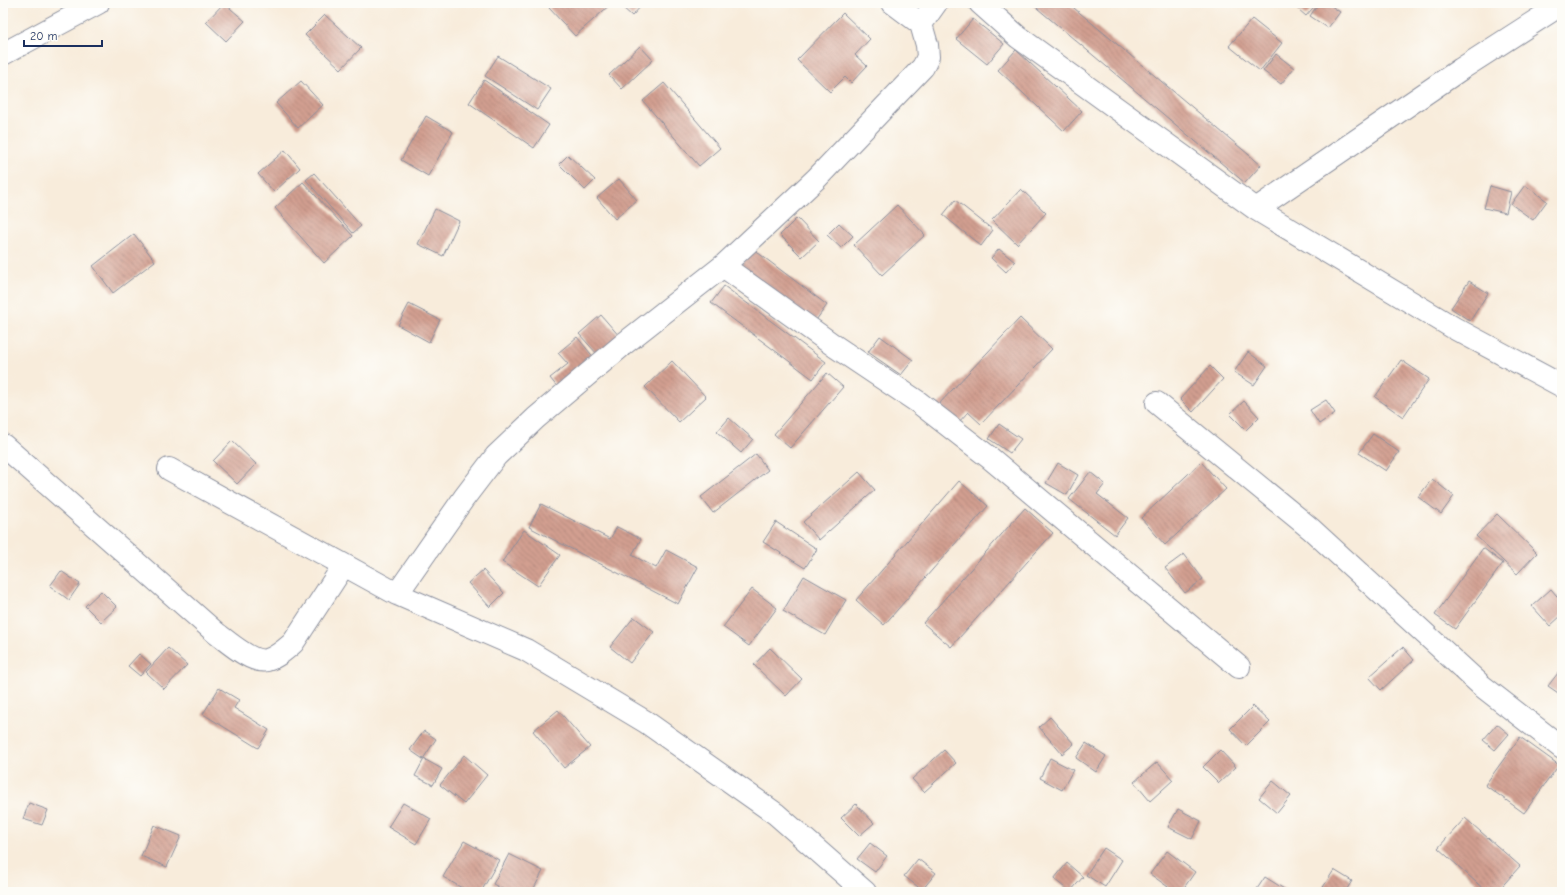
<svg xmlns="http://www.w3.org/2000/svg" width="1565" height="895" font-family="'Comic Neue',sans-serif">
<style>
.building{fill:url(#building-back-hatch)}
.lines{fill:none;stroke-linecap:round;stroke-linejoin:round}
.minor-casing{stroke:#8a8e9c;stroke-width:24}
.minor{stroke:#fff;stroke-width:22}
</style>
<defs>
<pattern id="building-back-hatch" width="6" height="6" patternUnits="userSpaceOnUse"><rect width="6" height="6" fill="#d29f90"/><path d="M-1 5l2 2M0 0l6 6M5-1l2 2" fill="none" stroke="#aa8279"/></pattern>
</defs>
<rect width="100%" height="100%" fill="#fdfcf7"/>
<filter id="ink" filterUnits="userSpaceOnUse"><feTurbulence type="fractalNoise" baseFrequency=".025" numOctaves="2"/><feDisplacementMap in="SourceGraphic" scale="8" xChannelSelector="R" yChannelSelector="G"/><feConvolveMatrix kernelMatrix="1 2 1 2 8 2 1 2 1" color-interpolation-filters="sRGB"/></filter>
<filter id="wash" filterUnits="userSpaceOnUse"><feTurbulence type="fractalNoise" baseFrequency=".012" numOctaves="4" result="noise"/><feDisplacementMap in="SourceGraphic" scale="16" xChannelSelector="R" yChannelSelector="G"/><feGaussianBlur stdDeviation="0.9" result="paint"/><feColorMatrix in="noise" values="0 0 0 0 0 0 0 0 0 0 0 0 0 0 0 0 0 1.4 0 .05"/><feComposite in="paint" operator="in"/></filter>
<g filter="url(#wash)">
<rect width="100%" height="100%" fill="#f8ecdb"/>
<g id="blocks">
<path class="building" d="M224 3 245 21 226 41 206 22Z
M554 3H612L575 36 549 8Z
M626 3H644L632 16 622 7Z
M1031 3H1068L1261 165 1245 183Z
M1291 3H1317L1306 16Z
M1319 3H1327L1340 12 1328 28 1310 16Z
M843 13 870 39 855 55 867 66 851 83 845 77 830 92 797 60Z
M325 15 361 48 341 69 305 35Z
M973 19 1004 44 987 64 956 39Z
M1252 19 1282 43 1260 71 1229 46Z
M640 46 653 60 622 89 609 75Z
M1016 50 1082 111 1064 131 998 70Z
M1276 54 1294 68 1281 84 1263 71Z
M498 56 551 89 537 110 485 76Z
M484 80 549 125 534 148 469 103Z
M301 81 323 105 298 128 276 103Z
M664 83 720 148 699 166 643 101Z
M426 116 453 132 428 176 401 160Z
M285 150 300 168 274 192 258 174Z
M568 155 595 180 585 190 559 164Z
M314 173 361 226 353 233 306 180Z
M619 179 637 200 615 219 597 198Z
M303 182 353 236 324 263 275 208Z
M1525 185 1547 201 1533 220 1511 204Z
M1490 186 1511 192 1506 213 1484 208Z
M1021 189 1046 213 1017 244 992 220Z
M955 200 993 230 981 246 943 215Z
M897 205 925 235 882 275 854 245Z
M435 209 459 221 443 256 418 244Z
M797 218 819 241 802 257 780 235Z
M839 223 853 236 841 248 827 235Z
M134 234 155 261 113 293 93 266Z
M753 249 827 305 814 323 740 267Z
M999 249 1015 262 1006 272 991 258Z
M1469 281 1488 293 1470 321 1451 308Z
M724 286 826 362 813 379 711 303Z
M409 304 440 320 429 342 398 325Z
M601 315 620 337 599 356 579 334Z
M1020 318 1052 349 981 424 968 412 957 424 937 406Z
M880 336 913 360 901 375 868 352Z
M577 337 595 359 558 388 550 378 568 364 558 353Z
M1248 352 1267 366 1254 385 1234 372Z
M1401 360 1429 379 1403 417 1375 397Z
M672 361 706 397 679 422 645 387Z
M1210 366 1223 379 1193 412 1180 399Z
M827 373 843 387 790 448 774 434Z
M1326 400 1335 413 1319 424 1310 410Z
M1244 401 1259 417 1246 430 1230 414Z
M729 418 753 439 741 453 717 432Z
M999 424 1021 439 1010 453 989 439Z
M1373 434 1399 452 1386 471 1359 453Z
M232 441 256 464 237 484 213 461Z
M756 454 768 470 713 513 701 497Z
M1201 462 1226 489 1165 545 1141 518Z
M1058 463 1078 475 1067 495 1046 483Z
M859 472 875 490 819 540 803 522Z
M1090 472 1105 484 1097 494 1128 518 1115 535 1069 499Z
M1432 479 1454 496 1441 514 1418 497Z
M959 481 988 506 884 625 856 600Z
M541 504 610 539 617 527 641 539 632 555 656 568 666 550 698 567 678 604 529 527Z
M1025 508 1053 533 951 647 923 623Z
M1497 514 1537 553 1517 574 1476 536Z
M776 522 817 549 805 568 763 542Z
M524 530 560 555 538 586 502 562Z
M1483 548 1503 563 1455 629 1435 615Z
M1184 554 1203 579 1185 593 1165 568Z
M483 570 504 593 490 607 468 583Z
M61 571 80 584 69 600 50 586Z
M804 576 846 600 825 635 783 611Z
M752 589 777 608 749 646 723 627Z
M1551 589 1562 602V615L1550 626 1532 606Z
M101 591 117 607 101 622 85 606Z
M634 617 654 632 630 663 610 647Z
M1403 647 1414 660 1381 690 1369 677Z
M168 648 187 665 164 689 146 672Z
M770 648 802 679 786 696 754 665Z
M139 654 151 664 140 676 128 666Z
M1558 673 1562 676V693L1561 695 1548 686Z
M219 688 239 700 234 708 269 730 258 748 203 714Z
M1253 706 1270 722 1246 746 1230 729Z
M558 710 590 747 564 768 533 731Z
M1050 717 1074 744 1062 754 1039 727Z
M1497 724 1509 734 1495 750 1483 740Z
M424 731 436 739 423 759 410 750Z
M1520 737 1559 765 1524 813 1485 785Z
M1086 743 1106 756 1096 772 1076 758Z
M944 750 956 763 924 792 912 779Z
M1220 750 1236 767 1219 783 1203 767Z
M464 755 487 775 464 804 440 785Z
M1050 758 1073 770 1062 790 1040 778Z
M424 759 442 769 433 785 415 776Z
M1157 762 1173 780 1150 801 1134 782Z
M1273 781 1291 796 1277 813 1259 798Z
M29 803 48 810 42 825 23 819Z
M403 803 431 819 416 844 388 827Z
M856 804 874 823 859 836 841 818Z
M1178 809 1201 821 1192 839 1168 827Z
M1465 818 1520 866 1497 892H1487L1438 848Z
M154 825 181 836 167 867 141 856Z
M464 841 499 860 481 892H469L443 877Z
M870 843 887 856 875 872 857 859Z
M1104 848 1122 860 1105 887 1086 875Z
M1167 851 1195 872 1181 892H1175L1150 874Z
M509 854 543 871 532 892H508L493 884Z
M918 859 936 873 922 890 904 876Z
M1067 863 1083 877 1070 892 1054 879Z
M1334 870 1352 881 1345 892H1320Z
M1265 877 1289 892H1255Z"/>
</g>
</g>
<g filter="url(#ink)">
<use href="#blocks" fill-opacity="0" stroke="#8a8e9c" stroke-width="1"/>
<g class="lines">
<g class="minor-casing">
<path id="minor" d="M980 3 1018 37 1256 209 1461 69 1562 4
M921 24 936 3
M3 54 98 3
M1256 209 1454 328 1562 386
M723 266 836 347 918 402 990 458 1239 667
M1157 403 1311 529 1482 686 1562 748
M3 445 216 633C227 641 252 664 267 660 276 658 286 649 293 643L344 565
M169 469 397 594 464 498 496 456 536 418 625 343 723 266 816 179 923 67 928 57 927 45 921 24 893 3
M397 594 526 650 646 722 776 814 865 892"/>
</g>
<use href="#minor" class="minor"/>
</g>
</g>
<rect width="1565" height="895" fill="none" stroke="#fdfcf7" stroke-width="16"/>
<path d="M24 40v6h78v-6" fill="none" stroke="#1b2f5e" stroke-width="2"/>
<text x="30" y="40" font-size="12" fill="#1b2f5e" stroke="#fdfcf7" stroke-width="3" paint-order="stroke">20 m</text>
</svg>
